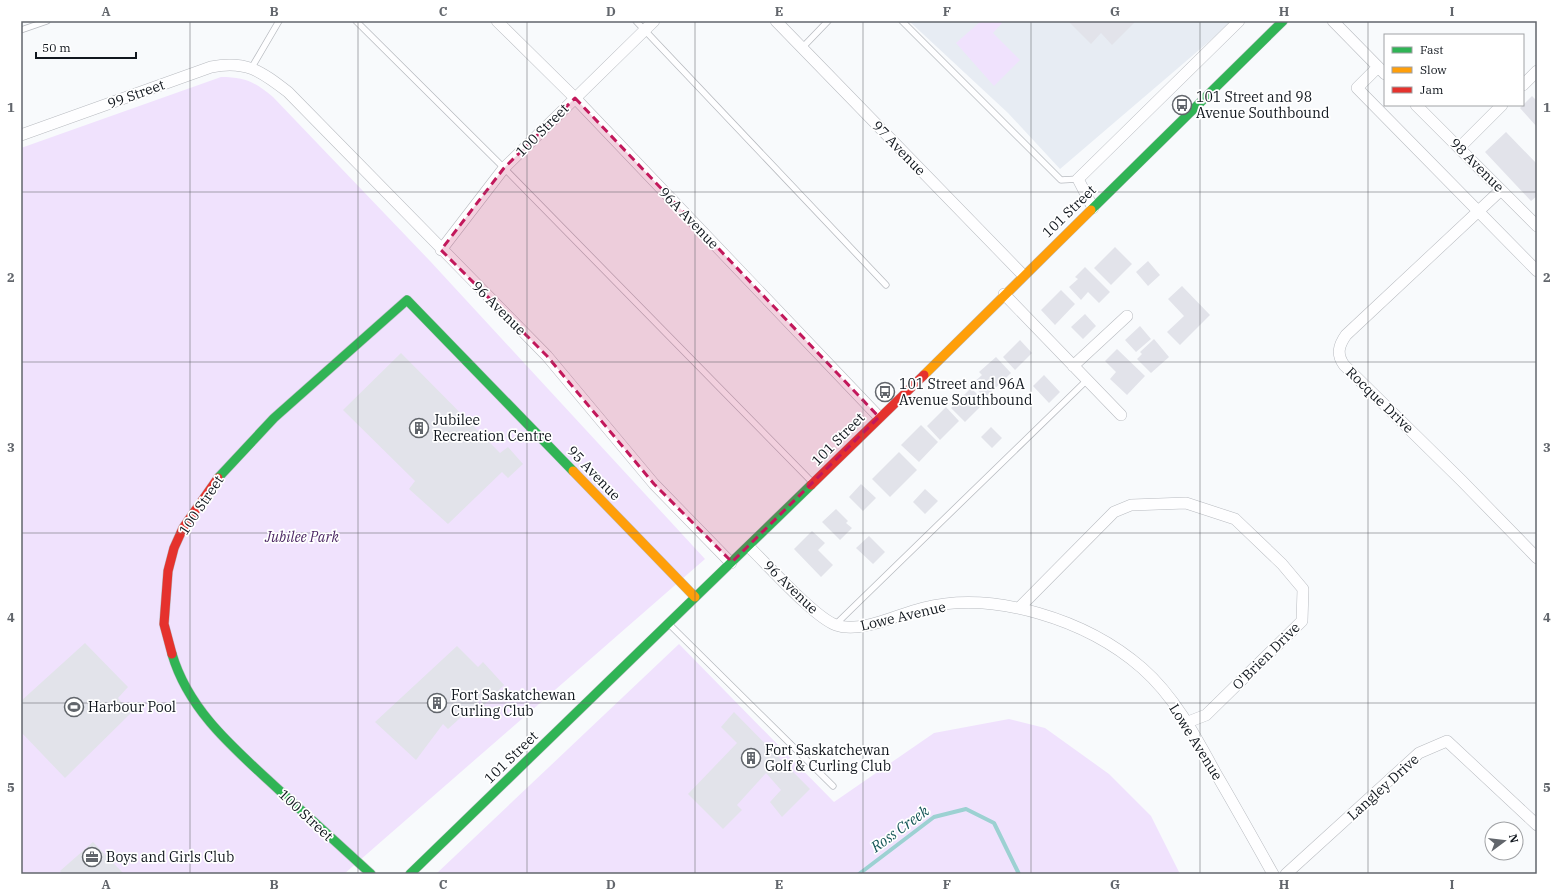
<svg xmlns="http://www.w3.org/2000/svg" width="1558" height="895" font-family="'IBM Plex Serif',serif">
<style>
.built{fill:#e7ecf3}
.green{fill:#f0e2fd}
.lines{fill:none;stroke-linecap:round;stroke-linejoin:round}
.stream{stroke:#9cd1d2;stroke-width:4}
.building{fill:#e2e3ea}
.lane-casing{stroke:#b8bbc0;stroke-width:7}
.street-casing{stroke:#b8bbc0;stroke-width:12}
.fast-casing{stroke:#b8bbc0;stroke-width:10}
.slow-casing{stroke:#b8bbc0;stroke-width:10}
.jam-casing{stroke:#b8bbc0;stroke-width:10}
.lane{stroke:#fefeff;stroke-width:5.5}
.street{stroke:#fefeff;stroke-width:11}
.fast{stroke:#30b455;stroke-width:9}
.slow{stroke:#ff9f0a;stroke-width:9}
.jam{stroke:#e5322d;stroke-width:9}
.marked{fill:#c2185b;fill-opacity:0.2;stroke:#c2185b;stroke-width:3;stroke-dasharray:8 5;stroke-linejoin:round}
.grid{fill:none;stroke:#62666c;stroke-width:1;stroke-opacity:0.55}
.labels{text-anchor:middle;stroke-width:3.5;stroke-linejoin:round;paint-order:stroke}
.street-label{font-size:14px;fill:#11171e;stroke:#fff}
.poi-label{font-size:14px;fill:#11171e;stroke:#fff;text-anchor:start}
.park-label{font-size:14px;font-style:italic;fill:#4e2a65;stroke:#fff}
.water-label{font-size:15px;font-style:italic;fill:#145556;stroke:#fff}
.neatline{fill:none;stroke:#62666c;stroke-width:1.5}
.grid-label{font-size:13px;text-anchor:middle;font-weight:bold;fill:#62666c}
</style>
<rect width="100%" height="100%" fill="#f8fafc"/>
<path class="built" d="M909 21H1233L1060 169 1008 113Z"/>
<path class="green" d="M981 21H1001L1002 23 993 33 1020 60 994 86 956 43Z
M221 77C245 77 255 82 273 97L430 261 705 559 344 874H21V148Z
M679 644 834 802 934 733 1009 719 1045 728 1109 774 1151 816 1180 874H436Z"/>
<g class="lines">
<path class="stream" d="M859 874 934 817 966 809 994 823 1019 874"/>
</g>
<path class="building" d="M1068 21H1136L1112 45 1101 33 1091 44Z
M1532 96 1537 101V127L1520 108Z
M1506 132 1537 164V196L1531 201 1485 152Z
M1115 247 1132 264 1111 285 1094 268Z
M1148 261 1160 275 1148 286 1136 272Z
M1085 267 1110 292 1099 303 1088 292 1081 300 1069 287 1078 279 1075 277Z
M1182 286 1210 315 1180 345 1167 332 1184 316 1168 299Z
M1061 290 1075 304 1055 325 1041 310Z
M1085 314 1096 326 1083 339 1071 327Z
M1140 326 1151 339 1136 352 1125 340Z
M1154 339 1169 357 1151 373 1137 359 1142 354 1140 352Z
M1020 340 1032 353 1015 370 1003 357Z
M1117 349 1145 376 1127 395 1110 379 1116 372 1105 361Z
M401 353 500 453 508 447 523 464 508 478 502 472 448 524 409 489 415 481 343 410Z
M996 357 1011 373 985 398 972 384 982 375 979 372Z
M1044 375 1060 392 1049 403 1033 386Z
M971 388 985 402 965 422 951 408Z
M946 407 959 421 940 440 927 426Z
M921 425 938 442 919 462 901 445Z
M991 427 1002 438 992 448 981 437Z
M899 452 917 470 890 497 872 479Z
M861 484 876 498 863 511 849 497Z
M925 489 938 501 925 514 913 502Z
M836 509 848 521 846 523 852 528 840 540 822 522Z
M812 531 825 543 818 550 833 565 821 577 794 549Z
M869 536 885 552 873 564 856 548Z
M85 643 128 687 118 698 131 713 65 778 21 732V701Z
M457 646 478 667 483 662 504 685 484 705 480 700 448 729 443 724 416 760 375 722Z
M734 712 810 789 782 817 770 802 781 790 766 773 737 805 742 810 723 829 688 794 737 743 721 727Z
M93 842 124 874H63L60 871Z"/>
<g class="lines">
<g class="lane-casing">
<path id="lane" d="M356 21 504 168 813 483
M636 21 886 285
M902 21 1061 180 1078 179
M21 30 47 21
M802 48 828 21
M252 67 279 21
M670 625 833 786
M835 625 1087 380"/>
</g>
<g class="street-casing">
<path id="street" d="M497 21 575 98 879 417
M776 21 1023 275
M1333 21 1385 74
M1378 67 1357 88 1537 271
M1523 85 1537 71
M1416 105 1537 226
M21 135 211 67C246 60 261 71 288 92L547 356 654 484 731 563
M1459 148 1502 105
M1501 190 1346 335C1339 345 1336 354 1344 365L1462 481 1537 558
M1093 208 1078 179 1239 21
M441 250 504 168 654 21
M1004 294 1121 415
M1073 366 1127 316
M749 547C767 564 815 618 836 625 861 634 898 614 923 608 994 590 1087 620 1142 668 1174 696 1195 735 1215 772 1235 806 1254 840 1273 874
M1019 608 1114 512 1131 505 1186 503 1235 519 1282 564 1303 589 1302 621 1206 715 1188 722
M1286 874 1419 753 1447 741 1537 825"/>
</g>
<g class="fast-casing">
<path id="fast" d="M1091 210 1283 21
M218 478 274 418 407 300 573 471
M172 654C189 712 236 750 279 790 310 818 340 846 371 874
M410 874 811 485"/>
</g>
<g class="slow-casing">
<path id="slow" d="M924 375 1091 210
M573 471 695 597"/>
</g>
<g class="jam-casing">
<path id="jam" d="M811 485 924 375
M172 654 164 624 168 571 174 548 183 528 218 478"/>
</g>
<use href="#lane" class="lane"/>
<use href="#street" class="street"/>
<use href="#fast" class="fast"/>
<use href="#slow" class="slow"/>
<use href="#jam" class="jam"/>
</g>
<path class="marked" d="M575 98 879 417 732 562 654 484 547 356 441 250 504 168Z"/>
<path class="grid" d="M190 21V874M358 21V874M527 21V874M695 21V874M863 21V874M1031 21V874M1200 21V874M1368 21V874M21 192H1537M21 362H1537M21 533H1537M21 703H1537"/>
<defs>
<g id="bus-ring" transform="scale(1)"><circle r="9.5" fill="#fff" stroke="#62666c" stroke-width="1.5"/><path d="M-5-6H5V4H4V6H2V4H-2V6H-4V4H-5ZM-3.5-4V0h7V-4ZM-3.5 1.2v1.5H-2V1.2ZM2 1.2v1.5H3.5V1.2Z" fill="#62666c"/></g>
<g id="building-ring" transform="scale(1)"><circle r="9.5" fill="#fff" stroke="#62666c" stroke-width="1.5"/><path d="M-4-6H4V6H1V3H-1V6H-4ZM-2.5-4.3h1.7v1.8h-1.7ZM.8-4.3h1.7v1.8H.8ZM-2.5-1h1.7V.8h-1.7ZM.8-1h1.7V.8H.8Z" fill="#62666c"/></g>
<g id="stadium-ring" transform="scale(1)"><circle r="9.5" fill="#fff" stroke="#62666c" stroke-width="1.5"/><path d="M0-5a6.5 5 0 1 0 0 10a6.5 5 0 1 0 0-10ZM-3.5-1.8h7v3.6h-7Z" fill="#62666c"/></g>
<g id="office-ring" transform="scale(1)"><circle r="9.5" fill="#fff" stroke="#62666c" stroke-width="1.5"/><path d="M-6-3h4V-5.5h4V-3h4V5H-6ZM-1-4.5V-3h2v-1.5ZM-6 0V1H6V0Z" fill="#62666c"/></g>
</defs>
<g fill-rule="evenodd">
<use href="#bus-ring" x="1182" y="105"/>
<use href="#bus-ring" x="885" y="392"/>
<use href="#building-ring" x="419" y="428"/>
<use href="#building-ring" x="437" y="703"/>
<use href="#stadium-ring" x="74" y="707"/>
<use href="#building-ring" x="751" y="758"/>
<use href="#office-ring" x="92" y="857"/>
</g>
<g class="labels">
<g class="street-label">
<text transform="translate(136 94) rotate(-20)" y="5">99 Street</text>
<text transform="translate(542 130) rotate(-45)" y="5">100 Street</text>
<text transform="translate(899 148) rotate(46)" y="5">97 Avenue</text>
<text transform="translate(1477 165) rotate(45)" y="5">98 Avenue</text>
<text transform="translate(1069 211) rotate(-44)" y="5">101 Street</text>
<text transform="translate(689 218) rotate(46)" y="5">96A Avenue</text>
<text transform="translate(499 308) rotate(45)" y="5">96 Avenue</text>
<text transform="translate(1380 400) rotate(44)" y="5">Rocque Drive</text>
<text transform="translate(838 439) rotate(-45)" y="5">101 Street</text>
<text transform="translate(594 473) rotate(46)" y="5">95 Avenue</text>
<text transform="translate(201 505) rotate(-56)" y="5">100 Street</text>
<text transform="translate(791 587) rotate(44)" y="5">96 Avenue</text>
<text transform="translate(903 616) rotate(-13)" y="5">Lowe Avenue</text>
<text transform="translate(1266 656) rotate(-45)" y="5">O'Brien Drive</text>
<text transform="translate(1196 742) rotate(58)" y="5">Lowe Avenue</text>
<text transform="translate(511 757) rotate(-44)" y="5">101 Street</text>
<text transform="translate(1383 787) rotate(-42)" y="5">Langley Drive</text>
<text transform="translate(306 815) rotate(43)" y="5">100 Street</text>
</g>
<g class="poi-label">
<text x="1196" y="102">101 Street and 98<tspan x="1196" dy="16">Avenue Southbound</tspan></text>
<text x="899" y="389">101 Street and 96A<tspan x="899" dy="16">Avenue Southbound</tspan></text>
<text x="433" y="425">Jubilee<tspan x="433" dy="16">Recreation Centre</tspan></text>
<text x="451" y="700">Fort Saskatchewan<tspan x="451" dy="16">Curling Club</tspan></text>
<text x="88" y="712">Harbour Pool</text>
<text x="765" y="755">Fort Saskatchewan<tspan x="765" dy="16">Golf &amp; Curling Club</tspan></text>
<text x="106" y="862">Boys and Girls Club</text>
</g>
<g class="park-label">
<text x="302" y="542">Jubilee Park</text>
</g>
<g class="water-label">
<text transform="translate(900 829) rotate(-36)" y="5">Ross Creek</text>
</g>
</g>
<rect width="1558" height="895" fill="none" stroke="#ffffff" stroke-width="44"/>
<rect x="1384" y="34" width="140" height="72" fill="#ffffff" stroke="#a0a2a5"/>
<rect x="1392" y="47" width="20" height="6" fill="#30b455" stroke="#a0a2a5"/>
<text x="1420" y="54" font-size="12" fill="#11171e">Fast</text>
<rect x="1392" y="67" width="20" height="6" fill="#ff9f0a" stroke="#a0a2a5"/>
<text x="1420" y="74" font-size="12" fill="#11171e">Slow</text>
<rect x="1392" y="87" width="20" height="6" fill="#e5322d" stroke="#a0a2a5"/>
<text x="1420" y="94" font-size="12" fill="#11171e">Jam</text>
<g transform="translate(1504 841) rotate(75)"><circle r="19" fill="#ffffff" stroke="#a0a2a5"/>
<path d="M0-3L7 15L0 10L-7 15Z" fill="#62666c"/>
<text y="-6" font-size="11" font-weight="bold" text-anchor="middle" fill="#11171e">N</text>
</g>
<path d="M36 52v6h100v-6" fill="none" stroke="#11171e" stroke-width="2"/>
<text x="42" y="52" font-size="12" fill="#11171e" stroke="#ffffff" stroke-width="3" paint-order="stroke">50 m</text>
<rect x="22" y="22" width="1514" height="851" class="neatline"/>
<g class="grid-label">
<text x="106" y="16">A</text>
<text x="274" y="16">B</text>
<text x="443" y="16">C</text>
<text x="611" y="16">D</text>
<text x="779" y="16">E</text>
<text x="947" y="16">F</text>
<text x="1115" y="16">G</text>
<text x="1284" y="16">H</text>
<text x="1452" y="16">I</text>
<text x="11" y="112">1</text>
<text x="1547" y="112">1</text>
<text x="11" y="282">2</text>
<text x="1547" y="282">2</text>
<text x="11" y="452">3</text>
<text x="1547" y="452">3</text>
<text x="11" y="622">4</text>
<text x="1547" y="622">4</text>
<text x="11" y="792">5</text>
<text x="1547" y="792">5</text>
<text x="106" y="889">A</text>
<text x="274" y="889">B</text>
<text x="443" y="889">C</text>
<text x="611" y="889">D</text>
<text x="779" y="889">E</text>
<text x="947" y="889">F</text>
<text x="1115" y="889">G</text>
<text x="1284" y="889">H</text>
<text x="1452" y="889">I</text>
</g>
</svg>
